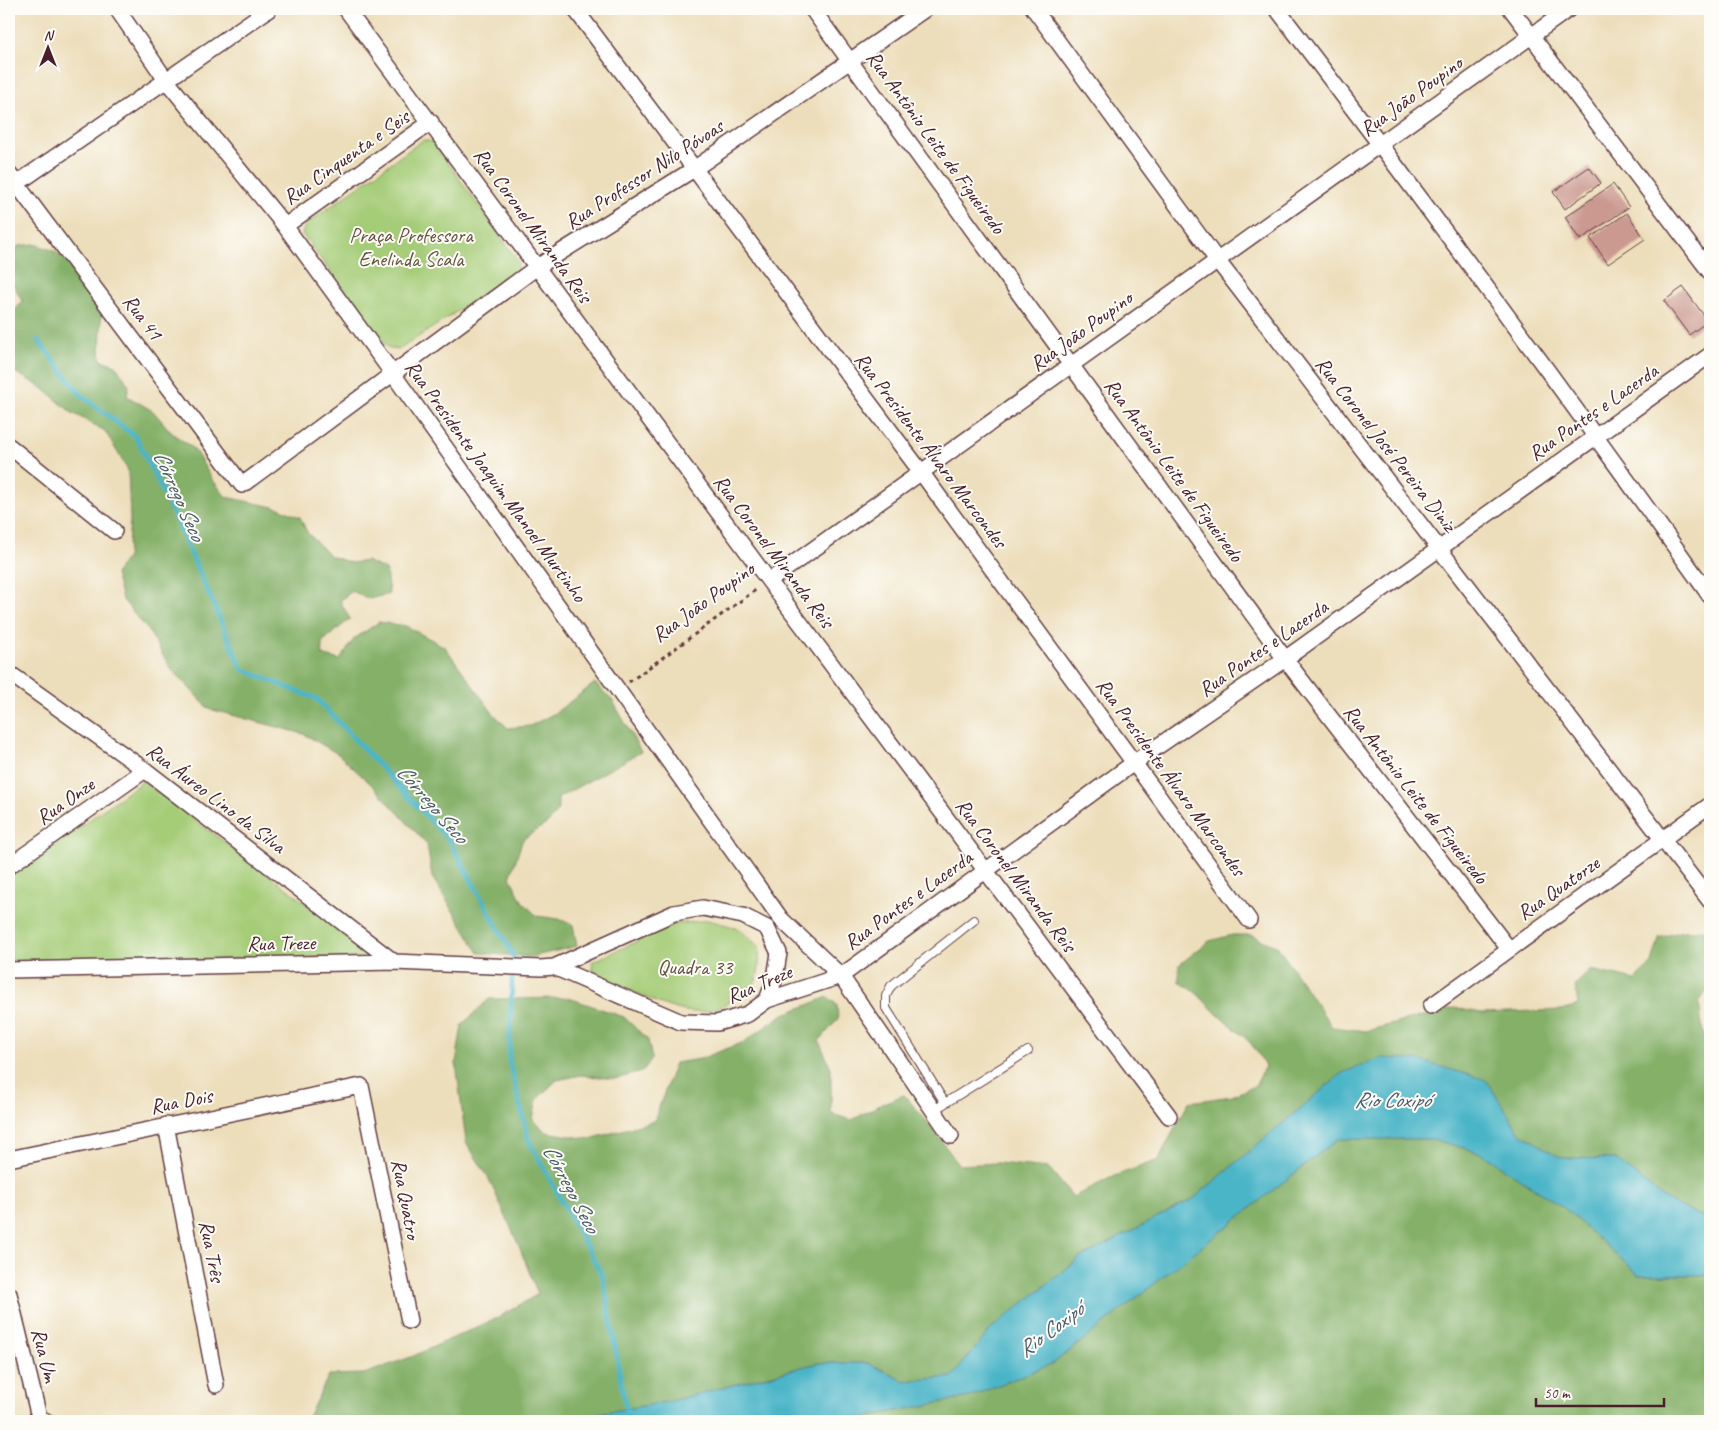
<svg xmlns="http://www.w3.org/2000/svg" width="1719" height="1430" font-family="Caveat,sans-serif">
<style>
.green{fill:#a5cc77;stroke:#787651}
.forest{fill:#84b068;stroke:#67684a}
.water{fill:#4bb5c8;stroke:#4a6a7a}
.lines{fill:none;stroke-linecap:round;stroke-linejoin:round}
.stream{stroke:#4bb5c8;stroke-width:5}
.building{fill:#cb9990}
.lane-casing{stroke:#623c41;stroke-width:10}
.street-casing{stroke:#623c41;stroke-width:18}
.path{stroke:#623c41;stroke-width:3;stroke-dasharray:4 4;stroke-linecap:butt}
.lane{stroke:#fff;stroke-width:8}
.street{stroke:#fff;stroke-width:15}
.labels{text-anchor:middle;stroke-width:4;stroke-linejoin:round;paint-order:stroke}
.street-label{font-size:21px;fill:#4a1f2b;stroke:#fdfcf7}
.park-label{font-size:21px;fill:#655342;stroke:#fdfcf7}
.water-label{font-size:22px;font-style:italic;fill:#4a5b6a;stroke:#fdfcf7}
</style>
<rect width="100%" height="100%" fill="#fdfcf7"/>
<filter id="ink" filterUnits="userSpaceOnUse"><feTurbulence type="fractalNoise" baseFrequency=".02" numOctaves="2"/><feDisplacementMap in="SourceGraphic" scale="10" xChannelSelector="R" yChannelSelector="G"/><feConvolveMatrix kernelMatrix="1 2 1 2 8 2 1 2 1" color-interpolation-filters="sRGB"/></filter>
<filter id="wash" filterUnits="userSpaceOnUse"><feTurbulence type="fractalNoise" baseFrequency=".0096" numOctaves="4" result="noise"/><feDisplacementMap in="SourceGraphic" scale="20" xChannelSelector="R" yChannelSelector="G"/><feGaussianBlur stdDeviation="1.12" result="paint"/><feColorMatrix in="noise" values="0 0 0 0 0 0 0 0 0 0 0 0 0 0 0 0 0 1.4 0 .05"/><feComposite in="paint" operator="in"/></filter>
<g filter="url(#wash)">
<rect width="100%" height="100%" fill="#eddebb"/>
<path class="green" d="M423 140 433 142 518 261 517 272 400 349H389L302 234 305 225Z
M143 781 366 948 372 958 9 961V878Z
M708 920 738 928 759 947C760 977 759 989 730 1002 720 1007 708 1012 697 1012 669 1013 619 984 593 972L592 962 675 924Z"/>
<path class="forest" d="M34 244C42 247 53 249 59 254 70 261 98 295 100 306 104 325 98 342 101 360L116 365 129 386 127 396 153 411 172 433 194 449 212 479 226 497 279 508 300 517 307 532 330 556 351 563 366 561 386 570 389 594 369 599 352 591 340 601 350 619 322 642V655L340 660 354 639 379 622 406 626 445 647 492 712 508 728 530 726 555 713 595 683 613 701 641 752 558 798V810L548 823 523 839 510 877 522 901 537 916 559 919 573 925 577 946 531 957 479 953 432 877 427 844 373 786 338 754 304 734 209 709 171 669 148 630 122 599 115 574 127 557 130 520 128 470 105 431 71 412 41 387 15 372 9 371V317L23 301C9 280 2 269 18 246Z
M1707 930 1710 941V987L1699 1002 1703 1033 1710 1050V1220L1668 1201 1615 1159 1561 1158 1520 1133 1486 1080 1342 1073 1193 1199 1080 1258 992 1328 952 1377 904 1381 868 1363H818L667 1402 588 1415 492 1421H306L329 1375 364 1374 411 1357 499 1317 538 1294 519 1246 488 1177 466 1142 456 1063 462 1025 489 999 569 998 624 1017 648 1040 652 1059 642 1072 615 1079 581 1075 557 1080 537 1099 533 1119 546 1132 590 1139 654 1121 675 1063 700 1059 744 1042 782 1015 828 997 837 1005 838 1019 819 1041 831 1068V1114L852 1120 883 1103 904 1095 925 1119 959 1165 997 1163 1049 1168 1073 1197 1112 1177 1158 1160 1189 1102 1232 1096 1256 1085 1265 1066C1251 1037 1237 1033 1215 1012 1201 998 1198 992 1179 982V965L1209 941 1232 935H1251L1278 947 1332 1027 1366 1031 1454 1008 1482 1013 1562 1010 1578 1005 1575 985 1591 970 1635 980 1652 963 1659 938 1682 931Z
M1338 1139H1432L1481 1153 1564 1208 1639 1275H1710V1421H845L969 1397 1054 1363Z"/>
<path class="water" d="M1382 1058 1418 1060 1486 1080 1520 1133 1561 1158 1615 1159 1668 1201 1710 1220V1275H1639L1564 1208 1481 1153 1432 1139H1338L1054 1363 969 1397 845 1421H492L588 1415 667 1402 818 1363H868L904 1381 952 1377 992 1328 1080 1258 1193 1199 1342 1073Z"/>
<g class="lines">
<path class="stream" d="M38 340 80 394 136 437 172 511 242 669 317 699 449 840 513 955 509 1061 529 1141 603 1277 628 1421"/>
</g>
<g id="blocks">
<path class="building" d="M1589 167 1601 183 1565 209 1553 192Z
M1613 184 1629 207 1580 240 1565 217Z
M1627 213 1645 239 1608 264 1590 238Z
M1683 287 1708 321 1689 335 1664 301Z"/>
</g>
</g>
<g filter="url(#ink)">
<use href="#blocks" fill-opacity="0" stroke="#623c41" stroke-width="1"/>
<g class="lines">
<g class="lane-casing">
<path id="lane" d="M945 1103 886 1008V996L891 986 974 920
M934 1110 1028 1051"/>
</g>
<g class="street-casing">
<path id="street" d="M117 9 166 80 285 226 393 374 781 919 841 976 951 1136
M346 9 769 581 1169 1116
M575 9 921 472 1249 920
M812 9 1285 659 1509 949
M1034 9 1217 260 1710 901
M1277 9C1425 202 1569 398 1710 596
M1511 9 1710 272
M9 174 242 485 537 267 694 169 925 9
M9 189 269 9
M285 226 431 122
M9 446 114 531
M769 581 1569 9
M9 673 145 770 394 962
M9 866 145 770
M554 967 681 1022 717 1023 748 1014 767 1000 841 976 1135 762 1285 659 1710 355
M9 970 394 962 541 968 554 967 674 913 703 908 743 916 767 928
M767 1000 775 978 779 953 767 928
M1431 1006 1710 805
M166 1125 216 1385
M9 1159 361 1086 409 1321
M9 1294 39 1417 46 1421"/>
</g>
<path class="path" d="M629 682 757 589"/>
<use href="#lane" class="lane"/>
<use href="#street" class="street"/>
</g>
</g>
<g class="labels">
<g class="street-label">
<text transform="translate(1411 96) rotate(-36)" y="7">Rua João Poupino</text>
<text transform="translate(936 142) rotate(54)" y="7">Rua Antônio Leite de Figueiredo</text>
<text transform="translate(346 157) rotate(-35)" y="7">Rua Cinquenta e Seis</text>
<text transform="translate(644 174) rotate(-33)" y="7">Rua Professor Nilo Póvoas</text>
<text transform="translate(533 225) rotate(54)" y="7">Rua Coronel Miranda Reis</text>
<text transform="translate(143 317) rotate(53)" y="7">Rua 41</text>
<text transform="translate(1081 331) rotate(-36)" y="7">Rua João Poupino</text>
<text transform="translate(1593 412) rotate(-35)" y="7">Rua Pontes e Lacerda</text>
<text transform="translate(1386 444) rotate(52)" y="7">Rua Coronel José Pereira Diniz</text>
<text transform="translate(931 450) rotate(53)" y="7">Rua Presidente Álvaro Marcondes</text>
<text transform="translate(1174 470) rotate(54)" y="7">Rua Antônio Leite de Figueiredo</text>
<text transform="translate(496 481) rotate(54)" y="7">Rua Presidente Joaquim Manoel Murtinho</text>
<text transform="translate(774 551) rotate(53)" y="7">Rua Coronel Miranda Reis</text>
<text transform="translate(703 602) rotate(-36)" y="7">Rua João Poupino</text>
<text transform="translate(1263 648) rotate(-35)" y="7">Rua Pontes e Lacerda</text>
<text transform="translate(1171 777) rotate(54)" y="7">Rua Presidente Álvaro Marcondes</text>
<text transform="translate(1416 794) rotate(52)" y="7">Rua Antônio Leite de Figueiredo</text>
<text transform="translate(216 798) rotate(37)" y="7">Rua Áureo Lino da Silva</text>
<text transform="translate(65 801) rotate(-35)" y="7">Rua Onze</text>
<text transform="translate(1016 875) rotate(53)" y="7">Rua Coronel Miranda Reis</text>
<text transform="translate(1558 888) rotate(-35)" y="7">Rua Quatorze</text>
<text transform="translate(908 900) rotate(-36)" y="7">Rua Pontes e Lacerda</text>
<text transform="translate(281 943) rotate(-1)" y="7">Rua Treze</text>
<text transform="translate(759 984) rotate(-23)" y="7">Rua Treze</text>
<text transform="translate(181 1101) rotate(-11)" y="7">Rua Dois</text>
<text transform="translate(406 1199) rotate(79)" y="7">Rua Quatro</text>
<text transform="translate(212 1251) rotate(79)" y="7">Rua Três</text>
<text transform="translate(45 1355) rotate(76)" y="7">Rua Um</text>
</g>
<g class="park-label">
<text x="411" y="242">Praça Professora<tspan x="411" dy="24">Enelinda Scala</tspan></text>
<text x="695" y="974">Quadra 33</text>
</g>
<g class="water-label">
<text transform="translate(180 495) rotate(66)" y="8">Córrego Seco</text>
<text transform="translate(433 803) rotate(49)" y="8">Córrego Seco</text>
<text x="1392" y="1107">Rio Coxipó</text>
<text transform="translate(572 1188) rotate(62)" y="8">Córrego Seco</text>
<text transform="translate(1050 1329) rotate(-37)" y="8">Rio Coxipó</text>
</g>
</g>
<rect width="1719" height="1430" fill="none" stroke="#fdfcf7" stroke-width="30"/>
<g transform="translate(48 48)" stroke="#fdfcf7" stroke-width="4" paint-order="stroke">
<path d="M0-4L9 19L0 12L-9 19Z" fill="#4a1f2b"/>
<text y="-8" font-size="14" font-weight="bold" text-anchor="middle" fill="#4a1f2b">N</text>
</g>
<path d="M1536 1398v8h128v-8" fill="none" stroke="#4a1f2b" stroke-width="2.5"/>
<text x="1544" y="1398" font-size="15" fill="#4a1f2b" stroke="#fdfcf7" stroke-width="4" paint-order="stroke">50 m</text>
</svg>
